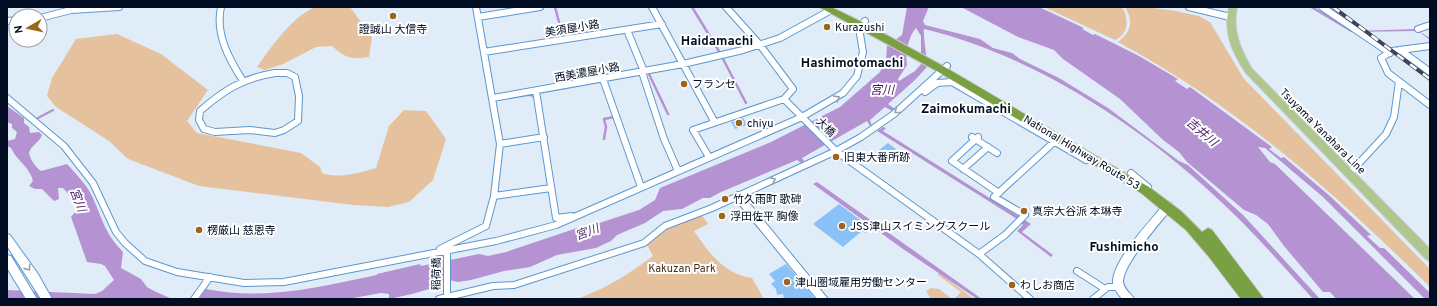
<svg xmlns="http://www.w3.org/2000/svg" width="1437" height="306" font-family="Overpass,'Noto Sans JP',sans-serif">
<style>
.green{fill:#e5c29d}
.water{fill:#b593d2;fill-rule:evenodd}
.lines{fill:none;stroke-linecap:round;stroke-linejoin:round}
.stream{stroke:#b593d2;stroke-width:2.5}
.building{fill:#8ac2f8}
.street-casing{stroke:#5b97d0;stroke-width:8}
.secondary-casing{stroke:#5b97d0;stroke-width:2}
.primary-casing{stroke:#c7cace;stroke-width:2}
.highway-casing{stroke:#c7cace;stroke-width:2}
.street{stroke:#fff;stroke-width:6}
.secondary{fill:#fff;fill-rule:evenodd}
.primary{fill:#afc68e;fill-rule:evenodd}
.highway{fill:#79a042;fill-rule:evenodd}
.rail-casing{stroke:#394658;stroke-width:4}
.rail{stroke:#fff;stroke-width:2.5;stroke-dasharray:8;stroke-linecap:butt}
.oneway{stroke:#999ea7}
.poi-dot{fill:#9b651e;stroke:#fff;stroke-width:1.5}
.labels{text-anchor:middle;stroke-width:4;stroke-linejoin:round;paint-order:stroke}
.poi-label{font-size:11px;fill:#000d22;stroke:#fff;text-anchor:start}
.street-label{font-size:11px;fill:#000d22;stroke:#fff}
.park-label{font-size:11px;fill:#463016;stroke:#fff}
.water-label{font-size:12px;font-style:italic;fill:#481b65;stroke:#fff}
.quarter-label{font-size:13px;font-weight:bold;fill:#000d22;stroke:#fff}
</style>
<rect width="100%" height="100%" fill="#e0edf9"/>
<path class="green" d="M315 7H350L372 37 369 57C351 60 346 58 332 46L316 47 283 64 265 70 257 67C271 47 292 17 315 7Z
M1044 7H1122C1129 18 1129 34 1115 40Z
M1125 7H1145L1176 11 1199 16 1210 22 1244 79 1430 269V287C1332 191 1240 108 1118 42 1131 32 1134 21 1125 7Z
M117 34 161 54 208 90 187 121 197 133 301 153 320 167 322 173C339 179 359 173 376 168L389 126 404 110 426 111 446 139 433 180 409 202 388 207 353 205 199 186 128 159 109 141 56 107 47 96 52 78 76 39Z
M702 215 708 224 694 231C709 253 724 274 752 278L764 299H577C605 289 629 274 653 256L647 245 667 229Z
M939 273 974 299H954L961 292 938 275Z
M931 288 939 289 952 299H931L926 291Z"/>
<path class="water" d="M907 7H929L923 21 925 25 980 39 993 48 1012 53 1020 59 1059 78 1108 108 1179 161 1188 165 1244 216 1320 299H1313C1289 273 1266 246 1241 221 1157 137 1042 57 924 29 923 35 927 58 927 67L915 80 888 104 895 109 892 111 885 107 870 120 872 126H870L867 121 802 158 804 161 801 163 797 160 721 192 710 198H703L682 209 663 211 645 223 617 235 611 241 596 248 557 255 530 267 504 271 471 280 458 282 449 280 438 282 429 289 412 294 389 299V294L381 293 348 299H185L190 298 206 289C265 301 318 287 377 275V274L420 264 421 266 479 254 488 256 506 252 577 228 587 227 639 210 655 200 660 188 771 142 840 107 880 72 886 60 887 46 902 35ZM916 28 921 36V64L915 71 899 81 898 79 907 65C905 54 908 37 916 28Z
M961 7H1039L1084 28 1082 29 1093 35 1095 34 1139 56 1178 79 1175 81 1187 89 1190 87 1272 147 1269 149 1281 158 1284 157 1331 197 1371 235 1367 236 1380 248H1384L1430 293V299H1425L1323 197 1265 148 1258 147 1270 162 1275 164 1415 299H1336L1330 292H1323L1284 246 1268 224 1256 215 1244 210 1187 162 1179 152 1163 140 1120 99 1063 59 1054 50 1018 37Z
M1309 7H1314L1354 31 1415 29 1430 38V40L1418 31 1351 32Z
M7 106 24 118V123L29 127 30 133 39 132 42 135C40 142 31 145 29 153 30 159 36 168 41 171L67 164C76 174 86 184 92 196 103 220 104 232 123 252L121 268 141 279 147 287 154 291 170 298 185 299H7V290L95 294 102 291 114 280 105 266 101 264 87 262 71 217 76 211C77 204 68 193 63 188H58L59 199 54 201 42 189H35L29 186 33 181C30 167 16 160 11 148L7 146V141L15 139 17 132 12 128V124L7 122Z
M883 127 886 128 883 131 1031 224 1022 232 1053 255 1051 257 1017 231 1023 225 1017 219 877 131Z
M817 182 982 299H977L903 249 813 184Z"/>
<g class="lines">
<path class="stream" d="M555 7 559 22
M692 7 720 53
M722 57 746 103
M648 72 668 114
M524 95H532L535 98
M38 118 53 110
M604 139 606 127 604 119 614 117"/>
</g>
<path class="building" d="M743 118 748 125 735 129 731 122Z
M888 143 896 149 878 163 870 157Z
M839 204 871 228 865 233 862 231 843 247 813 224Z
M786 264 807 289 815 299H784L783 294 777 295 776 289 771 284 775 281 769 274Z"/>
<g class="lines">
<g class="street-casing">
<path id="street" d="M221 7C215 34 229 59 243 81
M652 7 714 121
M1189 7 1230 17
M1322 7 1390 53
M478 17 540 7
M40 18 71 10 119 7
M7 21 16 20
M1418 29 1430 25
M627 30 643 69 642 72 664 139 678 171
M1430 46 1392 51 1381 58 1388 73 1430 105
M1400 50 1430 72
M484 52 662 24
M275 73H287L295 77 299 96 298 121 284 130 275 133 250 130 215 132 204 129 199 120 200 111C224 90 243 78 275 73Z
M603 79 641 187
M536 91 556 218 572 216
M925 92 937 83 952 82 1086 160
M7 98 64 146 93 183 116 232 125 243 145 261 177 272 244 283 284 282 496 241 556 225 802 117 843 93 857 76 863 52 859 28 865 21
M493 98 683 64 743 50 780 38 831 10
M784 99 836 151 979 254 1030 299
M972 137 997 153
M978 137 952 161 999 193
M500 144 544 137
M709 157 693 130 784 99 793 89 760 45 726 7
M963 169 988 147
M1131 173 1148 187
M1349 174 1386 134 1394 117 1399 82
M494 196 551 188
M440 249 486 226 494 196 500 144 476 7
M447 250V297
M979 254 1005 235 1025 215 994 197 1054 142
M1077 271 1105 289
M194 299 210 277
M439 299 493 286 514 285 644 243 665 226 712 208 836 151 861 137 894 114 947 66
M1093 299 1108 287H1119"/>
</g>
<g class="secondary-casing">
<path id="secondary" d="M738 192 741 193 828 299H817L735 199 733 196 735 193Z
M1168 202 1171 203 1173 206 1171 209C1160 223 1124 263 1123 281 1123 289 1131 293 1134 299H1122C1118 294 1112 287 1113 280 1115 258 1151 220 1165 203Z
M7 234 10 235 38 274 52 299H41L7 246Z
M7 255 11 256 37 299H26L7 268Z"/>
</g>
<g class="primary-casing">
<path id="primary" d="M1229 7H1237C1232 30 1240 49 1252 69L1430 249V261L1426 259 1246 73C1232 52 1223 32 1229 7Z"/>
</g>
<g class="highway-casing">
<path id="highway" d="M819 7H831L872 27 943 66 1149 187 1181 211 1202 232 1208 228 1212 230 1264 299H1241L1209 257 1186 230 1141 193 935 70Z"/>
</g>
<use href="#street" class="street"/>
<use href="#secondary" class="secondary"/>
<use href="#primary" class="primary"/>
<use href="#highway" class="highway"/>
<g class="rail-casing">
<path id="rail" d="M1333 7 1430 79"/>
</g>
<use href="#rail" class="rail"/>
</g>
<defs><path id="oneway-chevron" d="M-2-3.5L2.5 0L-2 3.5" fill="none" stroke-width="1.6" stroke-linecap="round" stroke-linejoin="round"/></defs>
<g class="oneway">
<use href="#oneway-chevron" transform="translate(837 98) rotate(-32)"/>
<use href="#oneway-chevron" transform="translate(897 111) rotate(142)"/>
<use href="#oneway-chevron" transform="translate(773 180) rotate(-24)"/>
<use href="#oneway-chevron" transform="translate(28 268) rotate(55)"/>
</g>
<g class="poi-dot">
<circle cx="393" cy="16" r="4"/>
<circle cx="827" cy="27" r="4"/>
<circle cx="684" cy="84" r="4"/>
<circle cx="739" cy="123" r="4"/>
<circle cx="836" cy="157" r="4"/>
<circle cx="725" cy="199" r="4"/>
<circle cx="1024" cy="211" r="4"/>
<circle cx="722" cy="216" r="4"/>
<circle cx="842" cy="226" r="4"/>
<circle cx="199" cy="230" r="4"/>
<circle cx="787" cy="282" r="4"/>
<circle cx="1012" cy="285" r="4"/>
</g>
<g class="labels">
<g class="poi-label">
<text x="835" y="31">Kurazushi</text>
<text x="393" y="33" text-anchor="middle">證誠山 大信寺</text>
<text x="692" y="88">フランセ</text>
<text x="747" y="127">chiyu</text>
<text x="844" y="161">旧東大番所跡</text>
<text x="733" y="203">竹久雨町 歌碑</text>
<text x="1032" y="215">真宗大谷派 本琳寺</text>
<text x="730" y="220">浮田佐平 胸像</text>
<text x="850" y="230">JSS津山スイミングスクール</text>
<text x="207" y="234">楞厳山 慈恩寺</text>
<text x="795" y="286">津山圏域雇用労働センター</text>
<text x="1020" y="289">わしお商店</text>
</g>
<g class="street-label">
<text transform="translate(572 28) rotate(-9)" y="4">美須屋小路</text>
<text transform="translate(587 72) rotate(-10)" y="4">西美濃屋小路</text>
<text transform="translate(826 127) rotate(45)" y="4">大橋</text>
<text transform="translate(1323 131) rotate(45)" y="4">Tsuyama Yanahara Line</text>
<text transform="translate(1082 152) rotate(31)" y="4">National Highway Route 53</text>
<text transform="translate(436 274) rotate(-89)" y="4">稲荷橋</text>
</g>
<g class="park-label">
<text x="682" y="272">Kakuzan Park</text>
</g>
<g class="water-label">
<text x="882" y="94">宮川</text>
<text transform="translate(1202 132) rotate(40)" y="4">吉井川</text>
<text transform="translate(78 200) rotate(69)" y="4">宮川</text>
<text transform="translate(587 232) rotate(-21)" y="4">宮川</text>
</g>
<g class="quarter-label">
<text x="717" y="45">Haidamachi</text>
<text x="852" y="67">Hashimotomachi</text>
<text x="966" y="113">Zaimokumachi</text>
<text x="1124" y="251">Fushimicho</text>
</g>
</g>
<rect width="1437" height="306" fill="none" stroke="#000d22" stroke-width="16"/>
<g transform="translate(28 28) rotate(261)"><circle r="19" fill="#ffffff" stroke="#999ea7"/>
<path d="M0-3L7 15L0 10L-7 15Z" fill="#9b651e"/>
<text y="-6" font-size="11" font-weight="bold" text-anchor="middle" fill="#000d22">N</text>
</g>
</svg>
